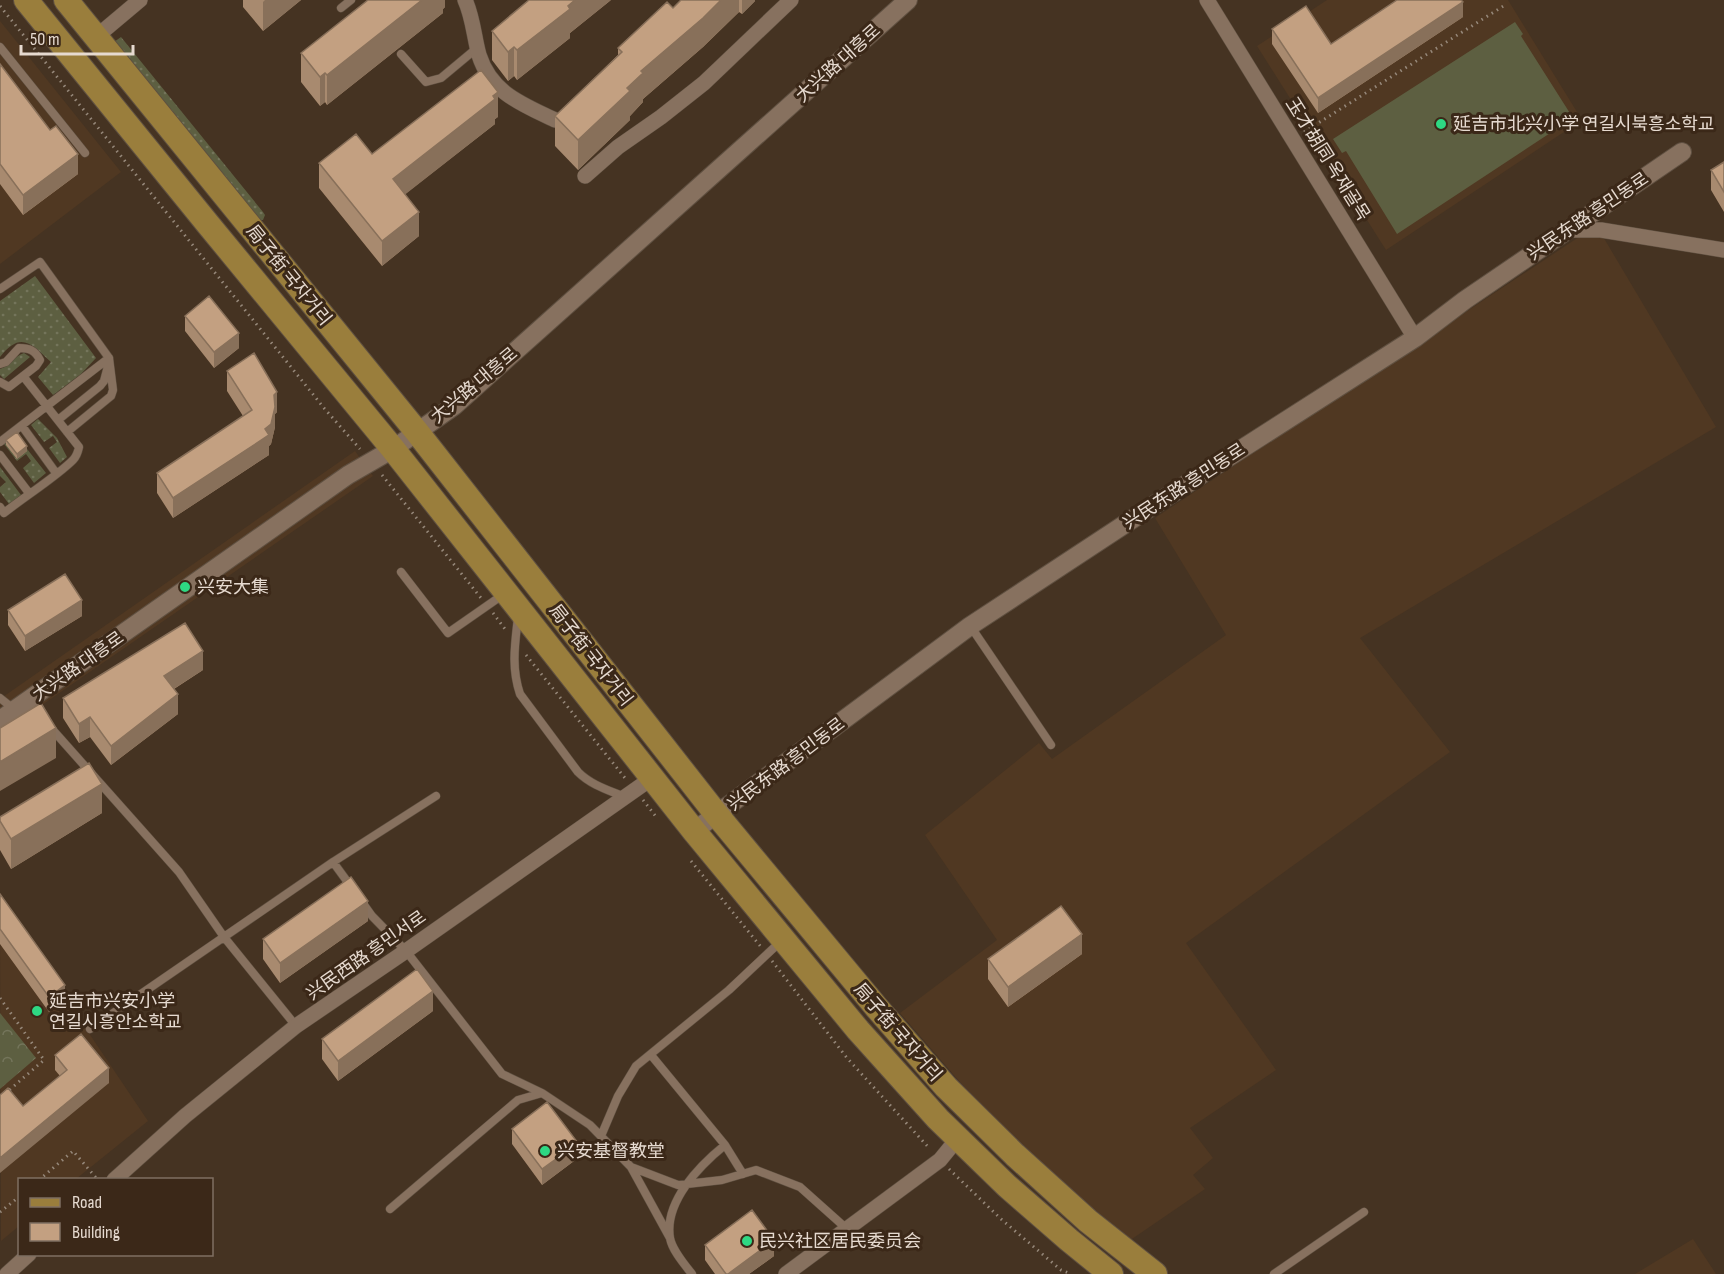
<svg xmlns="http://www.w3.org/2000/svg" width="1724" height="1274" font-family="'Sofia Sans Condensed','Noto Sans SC','Noto Sans KR',sans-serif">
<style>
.built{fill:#503822}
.grass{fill:url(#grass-dots)}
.park{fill:url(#park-crowns)}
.pitch{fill:#5d5f41}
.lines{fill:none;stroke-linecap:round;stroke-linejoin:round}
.service-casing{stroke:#5f5041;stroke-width:9}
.minor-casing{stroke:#5f5041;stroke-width:16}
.tertiary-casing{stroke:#5f5041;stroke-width:20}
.primary-casing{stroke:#5f5041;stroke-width:26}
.path{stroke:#96887a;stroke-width:3;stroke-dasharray:1.5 4.5;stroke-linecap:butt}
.service{stroke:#87715f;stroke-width:8}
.minor{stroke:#87715f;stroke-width:15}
.tertiary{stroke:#87715f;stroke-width:18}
.primary{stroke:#9a7e3c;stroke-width:24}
.wall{fill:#a88a6f}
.shaded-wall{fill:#88705a}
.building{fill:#c3a081;stroke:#88705a;stroke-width:1.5}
.poi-dot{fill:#2ed883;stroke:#3b2818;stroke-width:2}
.labels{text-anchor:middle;stroke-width:6;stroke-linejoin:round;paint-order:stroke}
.street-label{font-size:18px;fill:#e6dad0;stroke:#3b2818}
.poi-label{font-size:18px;fill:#e6dad0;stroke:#3b2818;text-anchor:start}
</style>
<defs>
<pattern id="grass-dots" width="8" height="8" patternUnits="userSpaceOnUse" patternTransform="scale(1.5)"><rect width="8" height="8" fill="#5d5f41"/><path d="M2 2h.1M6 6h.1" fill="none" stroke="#74755b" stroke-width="1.8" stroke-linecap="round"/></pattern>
<pattern id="park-crowns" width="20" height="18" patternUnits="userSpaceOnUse" patternTransform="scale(1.5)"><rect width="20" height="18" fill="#5d5f41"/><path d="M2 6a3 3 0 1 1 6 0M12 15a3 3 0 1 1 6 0" fill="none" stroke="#74755b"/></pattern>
</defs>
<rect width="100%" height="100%" fill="#453322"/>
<path class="built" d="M1327 0H1508L1582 120 1386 250 1257 46Z
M0 21 121 172 0 264Z
M1594 227 1605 240 1716 427 1360 638 1450 752 1186 943 1276 1070 1190 1128 1213 1158 1193 1175 1205 1189 1129 1241 1023 1147 979 1104 900 1013 997 940 925 835 1039 743 1052 759 1226 635 1155 518Z
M355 451 373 476 0 734V699Z
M0 901 148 1121 76 1179 20 1180 19 1226 1 1241Z
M1693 1239 1716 1274H1635Z"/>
<path class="grass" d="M121 37 263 212 265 215 263 220H260L114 42Z
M35 276 96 358 81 374 53 395 38 377 51 362C30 343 21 331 0 357V301Z
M24 353 30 357 4 379 0 375V369C11 366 14 356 24 353Z
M38 419 57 438 67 457 60 463 49 448 57 442 53 436 44 442 31 425Z
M16 435 46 473 34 483 23 468 31 461 26 454 17 461 4 444Z
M0 467 21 495 9 504 0 492V487L6 482 0 476Z"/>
<path class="park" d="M0 1013 36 1058 0 1089Z"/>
<path class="pitch" d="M1515 22 1523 34 1521 36 1573 118 1397 234 1346 151 1342 153 1333 139Z"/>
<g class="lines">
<g class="service-casing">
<path id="service" d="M341 8 351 0
M0 47 85 153
M401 54 426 82 441 78 477 48
M0 289 40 262 109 358 0 442
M0 364 6 362 19 348C29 348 35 350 40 360L36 366 9 387 0 382
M58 420 100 386 104 381 108 366
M22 426 56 473
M67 432 111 396 113 390 109 358
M0 455 29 493
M0 507 4 513C24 497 56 477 73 460 77 456 78 452 79 447L23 376
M401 572 448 633 504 594
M518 617C515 644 511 667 520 694L578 772C591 785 608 790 625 797
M971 627 1051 745
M0 698 15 710
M51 728 179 872 224 937 296 1026
M333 862 352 888
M362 902 372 916 406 951 502 1074 542 1093
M90 1029 333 862 436 796
M651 1055 725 1145 743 1174
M601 1136 618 1096 636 1066 729 990 780 942
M631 1167 670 1238
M390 1209 518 1100 542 1093 590 1125 631 1167 678 1185 722 1180 756 1170 800 1187 847 1229
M692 1274C684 1264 672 1250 670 1238 664 1202 699 1166 725 1145
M1274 1274 1364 1212"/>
</g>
<g class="minor-casing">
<path id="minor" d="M465 0C473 17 474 37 479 55 491 93 522 104 555 120
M1207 0 1415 338
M96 37 140 0
M585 176 618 147 661 117 704 83 791 0
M1570 230H1601L1724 250
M114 1180 185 1116 296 1026 406 951 652 778
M7 1274 29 1254
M786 1274 940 1160 958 1138"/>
</g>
<g class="tertiary-casing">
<path id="tertiary" d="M0 720 348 475 393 449 454 406 908 0
M694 831 970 626 1154 505 1415 338 1465 300 1682 152"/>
</g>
<g class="primary-casing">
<path id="primary" d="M26 0 207 223 393 449 694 831 858 1030 938 1119 1007 1186 1069 1240 1111 1274
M66 0 417 432 717 815 877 1008 946 1087 1015 1155 1088 1221 1155 1274"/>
</g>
<path class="path" d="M0 6 324 408 360 449
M1304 132 1505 5
M382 475 481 598
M493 613 505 629
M526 655 625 778
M643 800 657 818
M691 861 761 947
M772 961 847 1058 930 1149
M0 998 44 1060 7 1092
M949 1169 1001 1219 1061 1270 1071 1274
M39 1180 73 1151 98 1180
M0 1212 20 1196"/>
<use href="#service" class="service"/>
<use href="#minor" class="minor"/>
<use href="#tertiary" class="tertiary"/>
<use href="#primary" class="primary"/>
</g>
<path class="wall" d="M243 0H301L263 31 243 7Z
M445 0V7L443 9V13L327 105 325 102 320 106 301 82V53Z
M611 0 570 33V38L517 80 514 76 508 81 492 60V31Z
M681 0H755V1L742 14 739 12 703 47 643 99V102L630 116V120L578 170 555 146V116L618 55V48L673 8Z
M1463 17 1318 113 1272 44V29L1331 44Z
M0 64 78 174 23 215 0 184Z
M498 117 495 119V124L405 194 419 236 382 266 319 188V163L372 154Z
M1724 162V212L1711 190V170Z
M185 316 239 348 214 368 185 331Z
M227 371 277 412 275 414V427L271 444 269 446V455L173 518 157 493V473L243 416 227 391Z
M6 440 27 451 17 459 6 445Z
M8 610 82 616 25 651 8 625Z
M203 670 174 689 178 714 111 765 90 737 79 743 63 718V698Z
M102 813 11 869 0 850V817Z
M0 894 65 1001 49 1012 0 944Z
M368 921 280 983 263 959V939Z
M1082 954 1008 1007 988 979V959Z
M433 1011 338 1081 322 1059V1039Z
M55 1055 109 1083 23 1106 60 1076 55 1070Z
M512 1129 578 1158 542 1185 512 1144Z
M705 1245 774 1256 749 1274H715L705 1260Z"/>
<path class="shaded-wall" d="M265 0H301L263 31V2Z
M422 0H445V7L443 9V13L327 105V75Z
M575 0H611L570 33V38L517 80V50Z
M721 0H739V12L703 47 643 99V102L630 116V120L578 170V140L627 88 641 71Z
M742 0H755V1L742 14Z
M1463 2V17L1318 113V98Z
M514 47V76L508 81V52Z
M325 73V102L320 106V77Z
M498 92V117L495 119V124L393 204V179Z
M78 154V174L23 215V195Z
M419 212V236L382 266V241Z
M239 333V348L214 368V352Z
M277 392V412L275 414V427L271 444 269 446V455L173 518V498L265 429 274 395Z
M27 446V451L17 459V454Z
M82 600V616L25 651V636Z
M203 651V670L164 695V676Z
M178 694V714L111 765V746Z
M90 717V737L79 743V724Z
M56 728V758L0 791V762Z
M102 784V813L11 869V839Z
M368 901V921L280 983V963Z
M1082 934V954L1008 1007V987Z
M65 985V1001L49 1012V997Z
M433 991V1011L338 1081V1061Z
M109 1068V1083L0 1173V1158Z
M578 1143V1158L542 1185V1169Z
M774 1240V1256L749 1274H728Z"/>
<path class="building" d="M368 0H422L327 75 325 73 320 77 301 53Z
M529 0H575L568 6 570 9 517 50 514 47 508 52 492 31Z
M681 0H721L703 18 641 71 643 73 627 88 630 91 578 140 555 116 622 52 618 48 667 2 673 8Z
M1397 0H1461L1463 2 1318 98 1272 29 1306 6 1331 44Z
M0 64 50 130 56 126 78 154 23 195 0 164Z
M481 70 498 92 493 96 495 99 393 179 419 212 382 241 319 163 356 134 372 154Z
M1724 162V192L1711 170Z
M209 296 239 333 214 352 185 316Z
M254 353 277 392 274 395 275 407 271 424 265 429 269 435 173 498 157 473 252 410 227 371Z
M17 432 27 446 17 454 6 440Z
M65 574 82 600 25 636 8 610Z
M185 623 203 651 164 676 178 694 111 746 90 717 79 724 63 698Z
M41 703 56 728 0 762V728Z
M89 763 102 784 11 839 0 821V817Z
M351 877 368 901 280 963 263 939Z
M0 894 65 985 49 997 0 929Z
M1061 906 1082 934 1008 987 988 959Z
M417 969 433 991 338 1061 322 1039Z
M81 1034 109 1068 0 1158V1095L8 1088 23 1106 67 1070 55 1055Z
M547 1102 578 1143 542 1169 512 1129Z
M752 1210 774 1240 728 1274H726L705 1245Z"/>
<g class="poi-dot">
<circle cx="1441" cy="124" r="6"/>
<circle cx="185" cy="587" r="6"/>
<circle cx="37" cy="1011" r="6"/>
<circle cx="545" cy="1151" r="6"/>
<circle cx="747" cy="1241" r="6"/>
</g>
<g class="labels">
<g class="street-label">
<text transform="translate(838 63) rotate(-42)" y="6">大兴路 대흥로</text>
<text transform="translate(1328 159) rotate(58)" y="6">玉才胡同 옥재골목</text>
<text transform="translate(1588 216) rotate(-34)" y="6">兴民东路 흥민동로</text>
<text transform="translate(289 275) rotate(51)" y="6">局子街 국자거리</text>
<text transform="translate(474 385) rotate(-40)" y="6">大兴路 대흥로</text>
<text transform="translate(1184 486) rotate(-33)" y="6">兴民东路 흥민동로</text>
<text transform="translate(591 655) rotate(52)" y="6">局子街 국자거리</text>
<text transform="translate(78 666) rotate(-35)" y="6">大兴路 대흥로</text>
<text transform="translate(786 764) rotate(-37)" y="6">兴民东路 흥민동로</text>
<text transform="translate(366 955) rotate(-35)" y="6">兴民西路 흥민서로</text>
<text transform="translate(898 1032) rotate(49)" y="6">局子街 국자거리</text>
</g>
<g class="poi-label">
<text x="1453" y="130">延吉市北兴小学 연길시북흥소학교</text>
<text x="197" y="593">兴安大集</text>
<text x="49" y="1007">延吉市兴安小学<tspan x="49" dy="21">연길시흥안소학교</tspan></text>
<text x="557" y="1157">兴安基督教堂</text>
<text x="759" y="1247">民兴社区居民委员会</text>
</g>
</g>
<rect x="18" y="1178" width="195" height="78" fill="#3b2818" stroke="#7f6f62" stroke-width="1.5"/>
<rect x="30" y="1198" width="30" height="9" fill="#9a7e3c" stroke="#7f6f62" stroke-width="1.5"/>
<text x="72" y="1208" font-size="18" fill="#e6dad0">Road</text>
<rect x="30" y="1223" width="30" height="18" fill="#c3a081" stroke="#7f6f62" stroke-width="1.5"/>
<text x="72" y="1238" font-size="18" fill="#e6dad0">Building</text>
<path d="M21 45v9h112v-9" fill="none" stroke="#e6dad0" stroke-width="3"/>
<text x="30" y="45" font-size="18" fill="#e6dad0" stroke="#3b2818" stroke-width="4.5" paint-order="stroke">50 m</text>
</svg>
